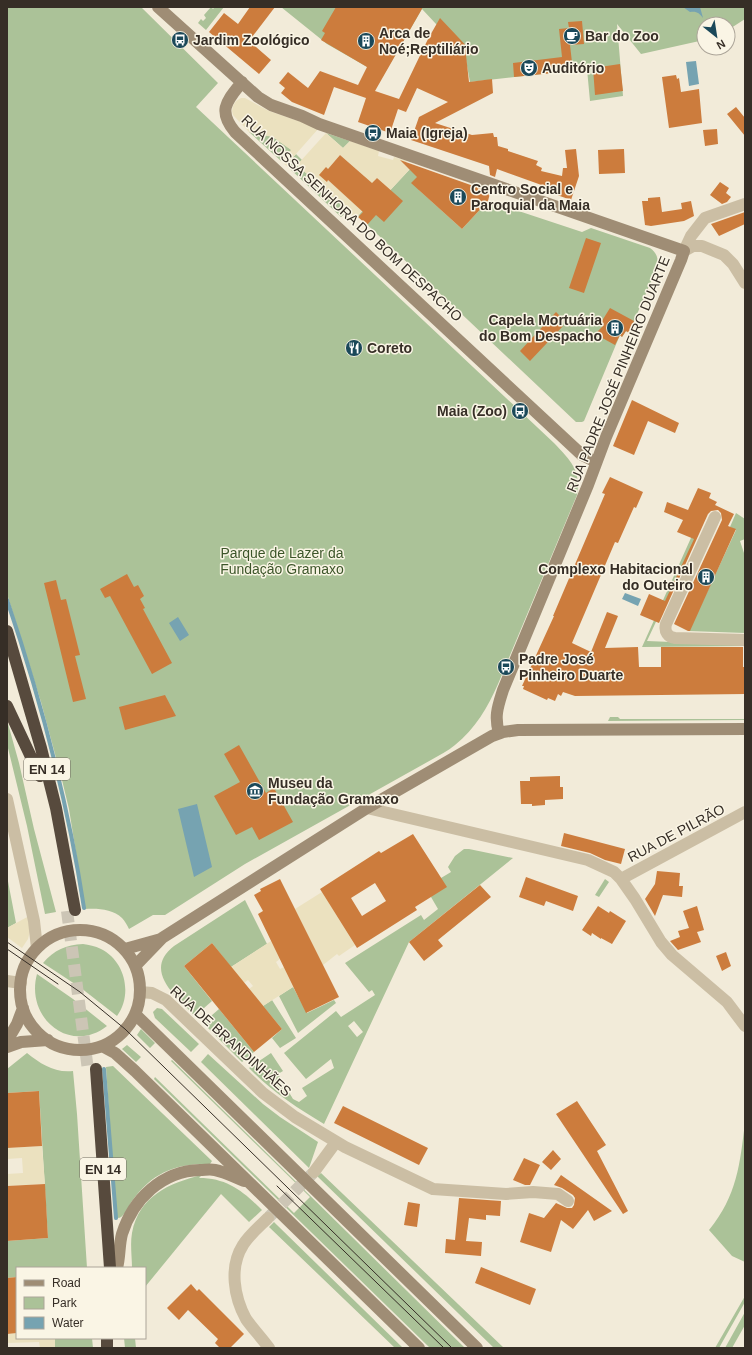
<svg xmlns="http://www.w3.org/2000/svg" width="752" height="1355" font-family="Arial,sans-serif">
<style>
.green{fill:#abc298;fill-rule:evenodd}
.plaza{fill:#ebe1bf;fill-rule:evenodd}
.water{fill:#76a3b1}
.lines{fill:none;stroke-linecap:round;stroke-linejoin:round}
.stream{stroke:#76a3b1;stroke-width:4}
.building{fill:#cc7c3d;fill-rule:evenodd}
.street-tunnel{stroke:#ccc5b5;stroke-width:12;stroke-dasharray:12 6;stroke-linecap:butt}
.highway-tunnel{stroke:#ccc5b5;stroke-width:12;stroke-dasharray:12 6;stroke-linecap:butt}
.street{stroke:#cbbea4;stroke-width:12}
.secondary{stroke:#9f8d75;stroke-width:12}
.highway{stroke:#574a3d;stroke-width:12}
.tram{stroke:#362e26;stroke-width:1}
.labels{text-anchor:middle;stroke-width:3;stroke-linejoin:round;paint-order:stroke}
.shield{fill:#faf5e5;stroke:#716a5f;stroke-width:1}
.shield-label{font-size:13px;font-weight:bold;fill:#362e26}
.poi-label{font-size:14px;font-weight:bold;fill:#362e26;stroke:#faf5e5;text-anchor:start}
.street-label{font-size:14px;fill:#362e26;stroke:#faf5e5}
.park-label{font-size:14px;fill:#3c5529;stroke:#faf5e5}
</style>
<rect width="100%" height="100%" fill="#f2ebd9"/>
<path class="green" d="M7 7H141L218 83 196 107 554 443C571 461 581 470 577 495L498 684C488 707 475 729 455 745 448 751 439 755 431 760L245 864 165 915H153L129 929C127 925 125 921 122 918 113 909 97 908 85 909L69 809 62 780 41 702 7 594V271L8 270 7 268Z
M211 7 213 9 215 7H224L206 30 198 23 201 19 203 21 206 18 204 15Z
M281 7H745V19L728 30V24H704V40L641 54 617 24 623 96 590 101 587 69 470 82 465 55 422 9 383 76 327 44Z
M249 132 273 137 292 150 281 161Z
M326 133 350 141 343 148Z
M296 154 302 160 297 165 348 210 341 217 288 167V163Z
M410 169 424 183 419 190 462 229 488 201 582 232 591 228 650 248C656 252 658 257 658 265L629 333 626 331 622 337 620 335 584 421 582 422H576L358 216 364 209 369 213Z
M708 500 712 502 647 641 745 645V646L642 647Z
M736 513 745 519V539L740 541 745 556V633L689 631 736 530 730 527Z
M610 717H618L620 719H745V720L608 721Z
M7 720 19 763 34 829 56 912 45 914 27 826 7 744Z
M464 849H469L513 858 409 942 324 1124C297 1108 271 1091 249 1068L271 1053 283 1071 278 1074 293 1099 299 1102 307 1096 302 1088 334 1068 331 1059 306 1079 284 1053 336 1011 341 1017 375 995 372 990 369 992 345 963 421 915 424 920 438 909 431 897 441 878 451 872 448 867 455 856ZM354 1021 363 1032 357 1037 348 1026Z
M7 876 16 923 7 928Z
M605 879 609 882 599 897 595 895Z
M245 900 267 944 231 967 212 943 184 966 212 1001 195 1016C177 997 142 971 174 946Z
M83 944C89 945 95 946 101 949 125 961 133 994 117 1016L81 988 43 963C54 950 66 945 83 944Z
M37 974 73 999 107 1026C70 1055 25 1018 37 974Z
M293 987 307 1013 334 1000 336 1003 298 1033 279 996Z
M272 1000 296 1038 280 1048 272 1038 282 1029 263 1006Z
M157 1008 162 1009 199 1044 191 1052 155 1018 153 1012Z
M219 1009 254 1052 242 1062 203 1023Z
M141 1029 155 1043 150 1048 137 1035Z
M127 1045 141 1057 136 1062 122 1049Z
M27 1053C41 1064 54 1073 73 1071L77 1114 87 1268H17V1277L7 1278V1241L48 1238 39 1091 7 1093V1069Z
M208 1054 263 1104 280 1117 318 1142 309 1168 201 1062Z
M172 1060 465 1348H430L154 1079 155 1077 294 1213 310 1197 171 1061Z
M113 1066 212 1161 210 1164C175 1163 152 1173 132 1201 128 1207 125 1216 119 1218L116 1217 106 1067Z
M745 1122V1262L732 1256 709 1230C737 1196 740 1164 745 1122Z
M321 1173 504 1348H494L317 1176Z
M202 1175 199 1178C227 1178 243 1191 262 1210L249 1222 221 1194 145 1287V1268H132C132 1257 130 1244 132 1233 139 1196 169 1183 202 1175Z
M274 1222 277 1225 403 1348H395L269 1227Z
M745 1296V1302L719 1348H715Z
M745 1312V1325L732 1348H725Z
M55 1338H92L93 1348H55Z
M124 1338H135L136 1348H125Z"/>
<path class="plaza" d="M241 98H245L269 111 319 128 288 163 289 168 281 161 291 150 273 137 249 132 233 115 232 111 233 106 236 101Z
M326 133 343 148 350 141 379 151 378 156 393 160 394 157 407 161 404 164 410 169 369 213 364 209 354 220 348 214 350 212 297 165ZM340 155 364 176 371 185 377 178 387 187 355 204 328 180 327 181 328 169Z
M322 892 355 945 339 956 337 954 323 965 295 909Z
M29 916 30 931 28 939 22 948 7 937V928Z
M271 941 280 959 276 962 280 969 284 967 293 987 263 1006 249 989 253 986 248 980 244 983 231 967Z
M42 1146 45 1184 7 1186V1174L23 1173 22 1158 7 1159V1148Z
M17 1333V1338H55V1348H40L39 1342 7 1343V1334Z"/>
<path class="water" d="M683 7H700L703 18C699 13 697 11 690 12Z
M696 61 699 84 689 86 686 62Z
M625 593 641 599 638 606 622 599Z
M178 617 189 635 180 641 169 623Z
M197 804 212 867 194 877 178 809Z"/>
<g class="lines">
<path class="stream" d="M7 600C41 700 68 803 84 908
M104 1069 116 1218"/>
</g>
<path class="building" d="M250 7H275L249 41 271 60 259 74 209 32 224 13 238 24Z
M336 7H423L375 91 399 99 428 39 440 18 474 54 466 55 469 82 492 79 493 93 435 123 472 135 493 133 494 137H497L498 146 508 149V151L538 161 536 165 542 168 541 171 562 176 563 168H567L565 150 576 149 579 176 571 200 546 191 547 187 497 169 495 177 490 175 489 166 411 140 419 117 448 102 417 88 406 112 398 109 390 133 358 122 366 98 334 87 324 115 292 102 281 93 285 88 279 83 288 72 308 88 320 71 358 85 367 67 321 40 325 33 322 31Z
M582 21 584 44 570 45 573 71 514 77 513 63 562 57 559 29 569 28 568 22Z
M620 64 623 91 595 95 593 68Z
M676 75 677 79 679 78 681 92 699 89 702 123 669 128 662 77Z
M736 107 745 118V136L727 114Z
M717 129 718 144 705 146 703 130Z
M624 149 625 173 599 174 598 150Z
M340 155 372 183 377 178 403 201 384 222 376 215 367 225 358 217 363 212 328 180 327 182 319 175 326 167 328 169Z
M400 160 482 189 481 191 490 193 488 201 462 229 411 183 417 177Z
M720 182 729 188 726 193 731 197 727 202 722 204 710 195Z
M660 197 662 212 682 209 681 203 691 201 694 216 684 221 651 226 645 225 642 201H648V198Z
M745 212V224L719 236 711 224Z
M586 238 601 243 584 293 569 288Z
M610 308 634 321 629 333 626 331 622 337 620 335 615 345 595 334 603 326 600 324Z
M556 312 564 320 560 324 563 326 530 361 520 351Z
M632 400 679 423 675 433 648 421 634 455 613 446Z
M610 477 643 492 636 508 634 507 618 543 615 542 572 643 591 652 607 612 618 616 605 648 638 647 639 667H661V647H743V667H745V694L575 696 563 692 561 696 558 694 555 701 548 698 547 700 523 689 524 686H522L554 616H553L605 494 602 493Z
M698 488 711 493 709 498 717 502 715 505 734 514 728 526 736 529 690 631H688L674 624 722 520 721 513 718 510 711 511 708 514 659 623 640 615 649 594 665 601 694 539 677 532 683 520 664 512 667 502 688 510Z
M127 574 134 587 138 585 144 596 140 599 145 608 143 609 172 663 152 674 110 596 105 598 100 589Z
M56 580 61 600 66 599 80 655 75 656 86 699 73 702 44 583Z
M165 695 176 716 125 730 119 707Z
M239 745 266 793 274 788 293 822 259 840 252 827 236 835 214 796 240 782 224 754Z
M560 776V787H563V799L545 800V805L532 806V804H521L520 781H530V777Z
M564 833 625 849 621 864 605 860 590 853 561 846Z
M413 834 447 887 415 907 417 910 357 948 320 889 379 851 381 853ZM375 883 386 901 362 916 351 898Z
M657 871 680 873 679 886H683L682 897 663 895 655 916 645 899 655 884Z
M526 877 578 896 573 911 546 901 544 906 519 897Z
M280 879 339 997 306 1013 258 914 263 911 254 895 261 891 260 889Z
M480 885 491 897 438 940 443 946 424 961 409 942Z
M598 906 609 913 610 911 626 921 612 944 601 938V939L592 933 591 936 582 930Z
M697 906 704 930 697 932 701 942 678 950 670 941 680 937 678 931 689 928 683 911Z
M212 943 282 1029 254 1052 184 966Z
M726 952 731 966 722 971 716 956Z
M39 1091 42 1146 7 1148V1093Z
M577 1101 606 1145 597 1151 628 1211 623 1214 556 1114Z
M343 1106 428 1148 419 1165 334 1123Z
M553 1150 561 1159 551 1170 542 1162Z
M524 1158 540 1165 530 1185H525L513 1180Z
M561 1175 612 1211 594 1221 588 1210 573 1229 561 1220 551 1252 520 1242 529 1213 544 1218 556 1203 567 1208H572L574 1205 575 1198 573 1195 562 1188 554 1185Z
M45 1184 48 1238 7 1241V1186Z
M459 1198 501 1201 500 1216 486 1215V1220L469 1218 466 1241 482 1242 481 1256 445 1253 446 1239 455 1240Z
M408 1202 420 1204 417 1227 404 1225Z
M481 1267 536 1289 530 1305 475 1283Z
M17 1277V1333L7 1334V1278Z
M191 1284 197 1291 199 1289 244 1334 230 1348H220L215 1343 218 1339 188 1310 179 1320 167 1308Z"/>
<g class="lines">
<path class="street-tunnel" d="M269 1217 313 1173"/>
<path class="highway-tunnel" d="M67 911 88 1070"/>
<path class="street" d="M684 251 691 236 705 218 745 204
M684 251 693 246H702L724 255 733 264 745 283
M715 517 666 624C664 632 668 637 675 638L745 640
M7 799 34 921 37 948
M367 808 588 860 614 872 621 879 635 899 661 942 672 955 727 1002 745 1026
M621 879 745 812
M7 981 21 983
M140 992 152 993 166 1000 263 1093 295 1117 345 1147 433 1189 506 1194 533 1192 558 1194 568 1201
M314 1172 336 1142
M268 1218C260 1226 249 1235 243 1245 229 1267 234 1297 246 1319 253 1329 262 1338 269 1348"/>
<path class="secondary" d="M158 7 258 97 271 105 302 116 319 124 684 251 681 260 606 437 588 485 503 690C498 706 494 716 499 733
M242 82C227 101 217 110 235 132L582 455 596 462
M20 990a60 60 0 1 1 120 0a60 60 0 1 1-120 0Z
M125 949 161 939
M135 966 162 938 367 808 492 736 503 732 518 730 745 729
M135 1014 477 1348
M7 1041 17 1024 23 1008
M102 1046 115 1053 135 1071 419 1348
M7 1047 21 1042 48 1040
M117 1268C120 1257 119 1245 122 1234 133 1199 162 1171 200 1170 205 1170 210 1169 215 1170 225 1172 234 1177 244 1181"/>
<path class="highway" d="M7 631 41 748 56 808 75 910
M7 706 40 776
M96 1069 110 1268
M107 1338V1348"/>
<path class="tram" d="M7 942 80 992 125 1029 452 1348
M7 949 58 984
M277 1186 444 1348"/>
</g>
<defs>
<g id="cafe-disc" transform="scale(0.9)"><circle r="9.5" fill="#1a4859" stroke="#faf5e5"/><path d="M-5.5-4.5H6V0H3Q3 3.5 0 3.5H-2.5Q-5.5 3.5-5.5 0ZM3-3.2v2h1.7v-2ZM-6 4.5H4V6H-6Z" fill="#fff"/></g>
<g id="bus-disc" transform="scale(0.9)"><circle r="9.5" fill="#1a4859" stroke="#faf5e5"/><path d="M-5-6H5V4H4V6H2V4H-2V6H-4V4H-5ZM-3.5-4V0h7V-4ZM-3.5 1.2v1.5H-2V1.2ZM2 1.2v1.5H3.5V1.2Z" fill="#fff"/></g>
<g id="building-disc" transform="scale(0.9)"><circle r="9.5" fill="#1a4859" stroke="#faf5e5"/><path d="M-4-6H4V6H1V3H-1V6H-4ZM-2.5-4.3h1.7v1.8h-1.7ZM.8-4.3h1.7v1.8H.8ZM-2.5-1h1.7V.8h-1.7ZM.8-1h1.7V.8H.8Z" fill="#fff"/></g>
<g id="theatre-disc" transform="scale(0.9)"><circle r="9.5" fill="#1a4859" stroke="#faf5e5"/><path d="M-5-5.5Q0-4 5-5.5V0Q5 5 0 6Q-5 5-5 0ZM-3.3-2.5H-1v1.5H-3.3ZM1-2.5H3.3v1.5H1ZM-2.8 1Q0 5.5 2.8 1Z" fill="#fff"/></g>
<g id="restaurant-disc" transform="scale(0.9)"><circle r="9.5" fill="#1a4859" stroke="#faf5e5"/><path d="M-5-6h1v4h1v-4h1v4h1v-4h1v5L-1.5 .5V6h-2V.5L-5-1ZM5-6V6H3V1.5H1.5Q1.5-4 5-6Z" fill="#fff"/></g>
<g id="museum-disc" transform="scale(0.9)"><circle r="9.5" fill="#1a4859" stroke="#faf5e5"/><path d="M0-6L6-3V-2H-6V-3ZM-5-1h2V3h-2ZM-1-1h2V3h-2ZM3-1h2V3H3ZM-6 4H6V6H-6Z" fill="#fff"/></g>
</defs>
<g fill-rule="evenodd">
<use href="#cafe-disc" x="572" y="36"/>
<use href="#bus-disc" x="180" y="40"/>
<use href="#building-disc" x="366" y="41"/>
<use href="#theatre-disc" x="529" y="68"/>
<use href="#bus-disc" x="373" y="133"/>
<use href="#building-disc" x="458" y="197"/>
<use href="#building-disc" x="615" y="328"/>
<use href="#restaurant-disc" x="354" y="348"/>
<use href="#bus-disc" x="520" y="411"/>
<use href="#building-disc" x="706" y="577"/>
<use href="#bus-disc" x="506" y="667"/>
<use href="#museum-disc" x="255" y="791"/>
</g>
<g class="labels">
<g class="shield">
<rect x="24" y="758" width="46" height="22" rx="3"/>
<rect x="80" y="1158" width="46" height="22" rx="3"/>
</g>
<g class="shield-label">
<text x="47" y="774">EN 14</text>
<text x="103" y="1174">EN 14</text>
</g>
<g class="poi-label">
<text x="379" y="38">Arca de<tspan x="379" dy="16">Noé;Reptiliário</tspan></text>
<text x="585" y="41">Bar do Zoo</text>
<text x="193" y="45">Jardim Zoológico</text>
<text x="542" y="73">Auditório</text>
<text x="386" y="138">Maia (Igreja)</text>
<text x="471" y="194">Centro Social e<tspan x="471" dy="16">Paroquial da Maia</tspan></text>
<text x="602" y="325" text-anchor="end">Capela Mortuária<tspan x="602" dy="16">do Bom Despacho</tspan></text>
<text x="367" y="353">Coreto</text>
<text x="507" y="416" text-anchor="end">Maia (Zoo)</text>
<text x="693" y="574" text-anchor="end">Complexo Habitacional<tspan x="693" dy="16">do Outeiro</tspan></text>
<text x="519" y="664">Padre José<tspan x="519" dy="16">Pinheiro Duarte</tspan></text>
<text x="268" y="788">Museu da<tspan x="268" dy="16">Fundação Gramaxo</tspan></text>
</g>
<g class="street-label">
<text transform="translate(352 218) rotate(43)" y="5">RUA NOSSA SENHORA DO BOM DESPACHO</text>
<text transform="translate(618 374) rotate(-68)" y="5">RUA PADRE JOSÉ PINHEIRO DUARTE</text>
<text transform="translate(676 833) rotate(-28)" y="5">RUA DE PILRÃO</text>
<text transform="translate(231 1041) rotate(42)" y="5">RUA DE BRANDINHÃES</text>
</g>
<g class="park-label">
<text x="282" y="558">Parque de Lazer da<tspan x="282" dy="16">Fundação Gramaxo</tspan></text>
</g>
</g>
<rect width="752" height="1355" fill="none" stroke="#362e26" stroke-width="16"/>
<rect x="16" y="1267" width="130" height="72" fill="#faf5e5" stroke="#aca599"/>
<rect x="24" y="1280" width="20" height="6" fill="#9f8d75" stroke="#aca599"/>
<text x="52" y="1287" font-size="12" fill="#362e26">Road</text>
<rect x="24" y="1297" width="20" height="12" fill="#abc298" stroke="#aca599"/>
<text x="52" y="1307" font-size="12" fill="#362e26">Park</text>
<rect x="24" y="1317" width="20" height="12" fill="#76a3b1" stroke="#aca599"/>
<text x="52" y="1327" font-size="12" fill="#362e26">Water</text>
<g transform="translate(716 36) rotate(150)"><circle r="19" fill="#faf5e5" stroke="#aca599"/>
<path d="M0-3L7 15L0 10L-7 15Z" fill="#1a4859"/>
<text y="-6" font-size="11" font-weight="bold" text-anchor="middle" fill="#362e26">N</text>
</g>
</svg>
